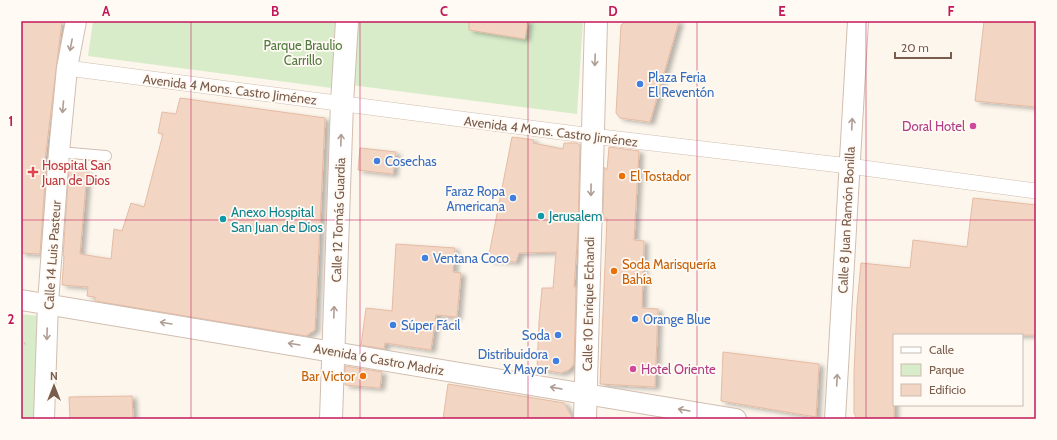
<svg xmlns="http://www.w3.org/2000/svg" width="1057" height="440" font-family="Cabin,sans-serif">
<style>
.green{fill:#d8ecc9}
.building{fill:#f3d5c3;stroke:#e6bba3;filter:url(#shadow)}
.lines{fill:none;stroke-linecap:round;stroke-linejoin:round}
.service-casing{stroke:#d1beb0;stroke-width:12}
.pedestrian-casing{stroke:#d1beb0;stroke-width:16}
.minor-casing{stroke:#d1beb0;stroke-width:22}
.tertiary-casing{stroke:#d1beb0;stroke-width:24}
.path{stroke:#d9b8a5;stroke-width:2.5;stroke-dasharray:1 3;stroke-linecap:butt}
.service{stroke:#fff;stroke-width:10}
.pedestrian{stroke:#fff;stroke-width:15}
.minor{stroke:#fff;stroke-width:20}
.tertiary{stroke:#fff;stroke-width:22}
.oneway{stroke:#af9d94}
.grid{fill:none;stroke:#c2185b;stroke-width:1;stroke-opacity:0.55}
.shop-dot{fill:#3f7fe0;stroke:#fffaf3;stroke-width:1.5}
.hotel-dot{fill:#d1479c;stroke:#fffaf3;stroke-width:1.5}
.health-dot{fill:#e0444e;stroke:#fffaf3;stroke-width:1.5}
.food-dot{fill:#e8710a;stroke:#fffaf3;stroke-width:1.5}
.culture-dot{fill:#0f9aa8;stroke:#fffaf3;stroke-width:1.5}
.labels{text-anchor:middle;stroke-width:3.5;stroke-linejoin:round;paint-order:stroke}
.park-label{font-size:13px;fill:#537a41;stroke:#fffaf3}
.shop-label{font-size:13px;fill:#366cbe;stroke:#fffaf3;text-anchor:start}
.street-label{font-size:13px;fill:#7a5c4d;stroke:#fffaf3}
.hotel-label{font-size:13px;fill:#b23c85;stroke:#fffaf3;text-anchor:end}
.health-label{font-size:13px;fill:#be3a42;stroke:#fffaf3;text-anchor:start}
.food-label{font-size:13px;fill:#c56008;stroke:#fffaf3;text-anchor:start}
.culture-label{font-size:13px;fill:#0d838f;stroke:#fffaf3;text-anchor:start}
.neatline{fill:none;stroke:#c2185b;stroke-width:1.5}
.grid-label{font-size:13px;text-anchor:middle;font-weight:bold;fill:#c2185b}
</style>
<defs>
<filter id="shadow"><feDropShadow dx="4.5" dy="2.5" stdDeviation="2" flood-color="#0004"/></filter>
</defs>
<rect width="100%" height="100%" fill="#fdf6ec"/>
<path class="green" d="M93 21H335L332 88 88 56Z
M355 21H478L476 31 525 39 528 21H583L577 114 351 85Z
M21 314 40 316 37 419H21Z"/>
<path class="building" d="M21 21H62L44 168H46L40 254 21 253Z
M469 21H528L525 39 469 30Z
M627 21H679L650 122 620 118 616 113 621 25Z
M984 21H1036V107L975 101Z
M180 98 325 118 315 330 306 336 95 301V297L87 296 88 287 62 285 64 256H63L69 169 87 171 80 254 111 259 114 229 122 231 131 203 144 207 163 134 158 133 162 112 176 114Z
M512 137 534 140 533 143 563 149 564 143H577L580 146 578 229 574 287H576L574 364 569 370 561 373 537 369 539 322 542 288H553L556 252 519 253 516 262 488 260Z
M609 147 639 151 634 240 644 241 642 308 658 309 655 387 600 384 607 218H603L604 167 607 170Z
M360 148 396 152 393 174 358 170Z
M973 198 1036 205V335H894V419H857L854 413V373L857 305 861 263 910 268 913 240 967 247Z
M396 244 455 248 453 272 461 273 457 317 436 315 431 350 385 343 384 349 361 345 366 308 392 311Z
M723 352 819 364 816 417 721 401Z
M345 366 382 372 380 388 345 385Z
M448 384 564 403 573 419H443Z
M132 396 133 419H70L69 397Z"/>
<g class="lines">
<g class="service-casing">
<path id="service" d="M59 152 106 156"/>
</g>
<g class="pedestrian-casing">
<path id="pedestrian" d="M67 68 592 136 849 166 1036 191"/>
</g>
<g class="minor-casing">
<path id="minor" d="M21 300 736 419
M44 419 48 303 59 152 67 68 76 21
M835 419 858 21"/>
</g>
<g class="tertiary-casing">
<path id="tertiary" d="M331 419 342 103 347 21
M585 419 596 21"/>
</g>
<path class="path" d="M21 346 27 342"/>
<use href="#service" class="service"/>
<use href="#pedestrian" class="pedestrian"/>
<use href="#minor" class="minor"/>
<use href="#tertiary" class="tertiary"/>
</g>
<defs><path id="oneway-shaft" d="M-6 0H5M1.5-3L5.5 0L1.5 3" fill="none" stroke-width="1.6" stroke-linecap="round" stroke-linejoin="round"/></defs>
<g class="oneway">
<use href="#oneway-shaft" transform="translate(71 45) rotate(101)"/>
<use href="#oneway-shaft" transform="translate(595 60) rotate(92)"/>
<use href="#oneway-shaft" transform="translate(63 107) rotate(95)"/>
<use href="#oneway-shaft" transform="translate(852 124) rotate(-87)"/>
<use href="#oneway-shaft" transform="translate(341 140) rotate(-88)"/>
<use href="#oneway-shaft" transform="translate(591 190) rotate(91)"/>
<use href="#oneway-shaft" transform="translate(334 312) rotate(-88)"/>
<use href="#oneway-shaft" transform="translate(166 323) rotate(-171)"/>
<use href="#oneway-shaft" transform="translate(47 334) rotate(92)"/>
<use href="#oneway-shaft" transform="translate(294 344) rotate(-171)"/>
<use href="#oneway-shaft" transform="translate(837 380) rotate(-87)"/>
<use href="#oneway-shaft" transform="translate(556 388) rotate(-170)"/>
<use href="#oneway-shaft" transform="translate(684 410) rotate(-170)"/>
</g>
<path class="grid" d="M191 21V419M360 21V419M528 21V419M697 21V419M866 21V419M21 220H1036"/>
<g class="shop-dot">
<circle cx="640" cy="84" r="4"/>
<circle cx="377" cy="161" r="4"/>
<circle cx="513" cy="198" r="4"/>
<circle cx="425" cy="258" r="4"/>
<circle cx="635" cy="319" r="4"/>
<circle cx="393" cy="325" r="4"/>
<circle cx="558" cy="335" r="4"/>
<circle cx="556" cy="361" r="4"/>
</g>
<g class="hotel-dot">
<circle cx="973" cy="126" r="4"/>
<circle cx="633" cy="369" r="4"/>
</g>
<path class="health-dot" d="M31 166h4v4h4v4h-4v4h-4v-4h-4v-4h4z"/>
<g class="food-dot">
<circle cx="622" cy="176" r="4"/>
<circle cx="614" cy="271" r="4"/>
<circle cx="363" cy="376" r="4"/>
</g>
<g class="culture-dot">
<circle cx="541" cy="216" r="4"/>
<circle cx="223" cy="219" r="4"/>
</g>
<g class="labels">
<g class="park-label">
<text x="303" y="50">Parque Braulio<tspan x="303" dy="15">Carrillo</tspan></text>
</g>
<g class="shop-label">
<text x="648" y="82">Plaza Feria<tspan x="648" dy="15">El Reventón</tspan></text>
<text x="385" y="166">Cosechas</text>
<text x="505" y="196" text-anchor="end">Faraz Ropa<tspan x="505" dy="15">Americana</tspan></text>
<text x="433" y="263">Ventana Coco</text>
<text x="643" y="324">Orange Blue</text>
<text x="401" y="330">Súper Fácil</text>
<text x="550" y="340" text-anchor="end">Soda</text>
<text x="548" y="359" text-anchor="end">Distribuidora<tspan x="548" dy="15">X Mayor</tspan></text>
</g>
<g class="street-label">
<text transform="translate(230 89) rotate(7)" y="5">Avenida 4 Mons. Castro Jiménez</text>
<text transform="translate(551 131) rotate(7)" y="5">Avenida 4 Mons. Castro Jiménez</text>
<text transform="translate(338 220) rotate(-88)" y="5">Calle 12 Tomás Guardia</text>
<text transform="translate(846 220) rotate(-87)" y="5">Calle 8 Juan Ramón Bonilla</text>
<text transform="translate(52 255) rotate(-86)" y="5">Calle 14 Luis Pasteur</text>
<text transform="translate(588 304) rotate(-89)" y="5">Calle 10 Enrique Echandi</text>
<text transform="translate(379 359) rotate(10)" y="5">Avenida 6 Castro Madriz</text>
</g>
<g class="hotel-label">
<text x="965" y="131">Doral Hotel</text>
<text x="641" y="374" text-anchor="start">Hotel Oriente</text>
</g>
<g class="health-label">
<text x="42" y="170">Hospital San<tspan x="42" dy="15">Juan de Dios</tspan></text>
</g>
<g class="food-label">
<text x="630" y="181">El Tostador</text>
<text x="622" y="269">Soda Marisquería<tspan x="622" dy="15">Bahía</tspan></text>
<text x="355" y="381" text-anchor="end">Bar Victor</text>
</g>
<g class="culture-label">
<text x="231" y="217">Anexo Hospital<tspan x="231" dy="15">San Juan de Dios</tspan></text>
<text x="549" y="221">Jerusalem</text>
</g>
</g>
<rect width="1057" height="440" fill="none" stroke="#fffaf3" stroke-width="44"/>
<rect x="893" y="334" width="130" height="72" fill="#fffaf3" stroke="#cabbb1"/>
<rect x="901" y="347" width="20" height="6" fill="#ffffff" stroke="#cabbb1"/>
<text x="929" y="354" font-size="12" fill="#7a5c4d">Calle</text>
<rect x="901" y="364" width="20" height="12" fill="#d8ecc9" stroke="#cabbb1"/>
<text x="929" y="374" font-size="12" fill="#7a5c4d">Parque</text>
<rect x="901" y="384" width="20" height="12" fill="#f3d5c3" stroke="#cabbb1"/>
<text x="929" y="394" font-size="12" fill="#7a5c4d">Edificio</text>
<g transform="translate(54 386)" stroke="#fffaf3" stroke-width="3" paint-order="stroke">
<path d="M0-3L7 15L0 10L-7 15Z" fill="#7a5c4d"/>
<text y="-6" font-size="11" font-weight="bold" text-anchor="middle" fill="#7a5c4d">N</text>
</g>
<path d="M895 52v6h56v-6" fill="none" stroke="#7a5c4d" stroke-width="2"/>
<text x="901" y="52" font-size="12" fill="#7a5c4d" stroke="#fffaf3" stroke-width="3" paint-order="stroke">20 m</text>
<rect x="22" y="22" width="1013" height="396" class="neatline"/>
<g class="grid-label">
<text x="106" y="16">A</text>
<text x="275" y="16">B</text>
<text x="444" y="16">C</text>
<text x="613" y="16">D</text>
<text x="782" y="16">E</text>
<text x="951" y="16">F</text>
<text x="11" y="126">1</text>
<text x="11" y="324">2</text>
</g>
</svg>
